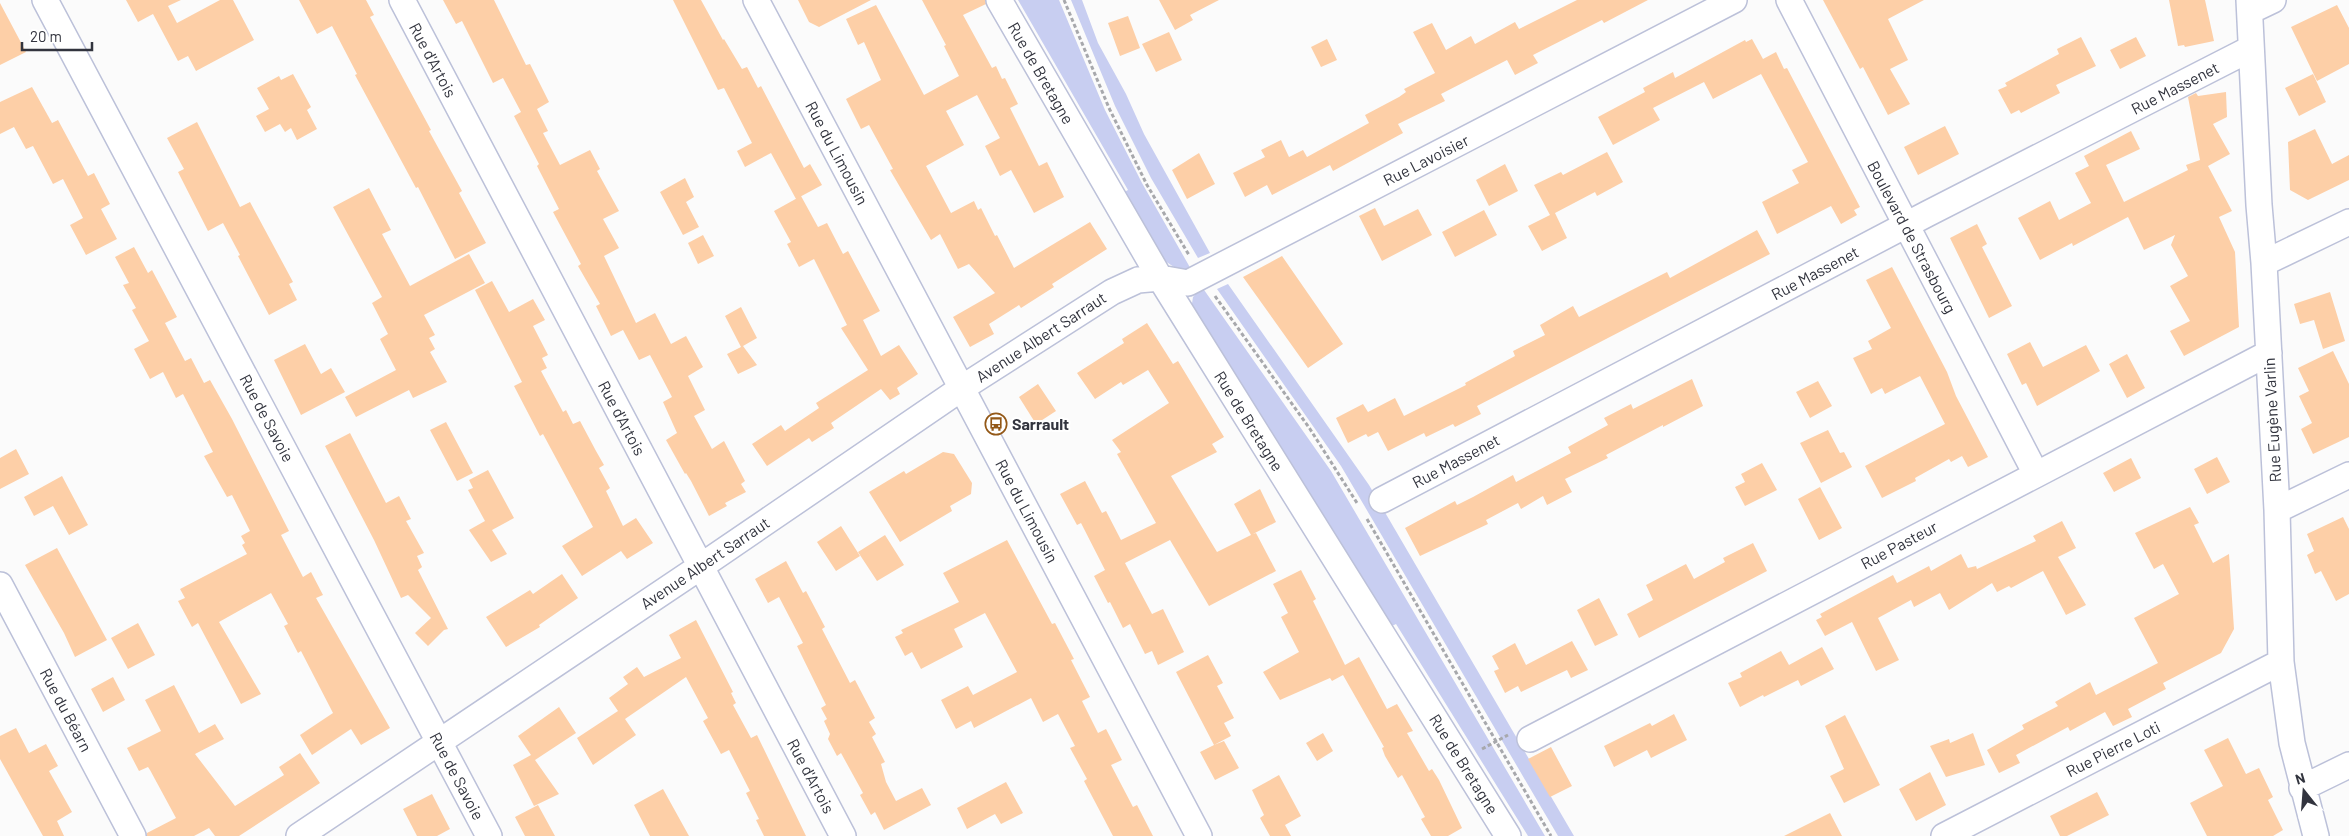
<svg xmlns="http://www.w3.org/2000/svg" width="2349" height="836" font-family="Barlow,sans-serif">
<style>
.green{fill:#c8cef1}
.building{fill:#fdcfa7}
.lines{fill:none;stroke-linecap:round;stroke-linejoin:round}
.minor-casing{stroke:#bcc1d9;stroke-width:28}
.path{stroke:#a7a8ac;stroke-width:3;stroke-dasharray:4 2.5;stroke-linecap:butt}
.minor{stroke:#fff;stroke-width:25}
.labels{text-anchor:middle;stroke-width:4;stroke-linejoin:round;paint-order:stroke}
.street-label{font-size:16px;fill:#32343e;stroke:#fff}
.poi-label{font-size:16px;font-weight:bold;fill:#32343e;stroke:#fff;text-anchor:start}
</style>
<rect width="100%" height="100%" fill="#fbfbfb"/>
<path class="green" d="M1018 0H1059L1105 110 1142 183 1192 271 1177 269 1162 259 1121 194 1128 190Z
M1071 0H1082L1098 43 1126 94 1144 134 1210 253 1198 258 1151 178 1115 106Z
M1228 284 1369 485 1574 836H1558L1341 466 1217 289Z
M1202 287 1331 471 1545 836H1528L1396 624 1388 628 1191 310 1193 297Z"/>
<path class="building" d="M126 0H181L168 6 177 23 220 0H233L254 40 196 71 188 56 178 61 153 14 138 22Z
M299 0H366L374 15 370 17 431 130 429 131 462 191 459 193 486 243 455 259 418 187 416 188 355 75 357 74 332 26 317 34Z
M443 0H494L526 65 530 64 549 102 537 109 548 131 543 133 560 165 590 150 600 169 597 171 619 211 603 219 619 248 604 256 636 323 655 313 671 344 686 336 703 367 688 376 705 410 694 416 712 449 724 441 745 481 741 484 746 492 725 503 727 506 709 516 691 481 686 473 685 474 666 440 677 433 663 402 672 397 650 355 639 360 623 330 611 336 596 306 600 304 578 266 581 264 553 212 559 209 537 166 539 164 514 116 521 112 503 78 493 83 462 21 456 24Z
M673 0H701L723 40 724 39 742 69 747 67 758 88 761 86 804 168 810 164 822 185 796 199 771 153 745 167 737 151 752 143 724 88 718 90Z
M798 0H871L819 27 809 22Z
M922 0H985L986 4 963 15 992 68 996 66 1002 79 1005 78 1018 104 1010 108 1039 166 1047 162 1064 197 1034 213 1011 170 1000 176 985 146 1000 138 977 95 946 111 964 145 926 166 951 213 974 201 978 210 981 208 995 236 997 235 1014 268 1090 222 1107 249 1052 284 1054 287 1021 308 1019 305 989 324 994 334 970 347 953 317 995 293 969 264 958 269 940 234 931 240 890 170 893 169 869 125 861 129 846 99 881 80 864 42 858 45 846 19 876 5 924 95 959 76 944 46 946 45Z
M1159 0H1219L1190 15 1193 20 1175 30Z
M1577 0H1648L1604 23 1602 20 1533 55 1538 63 1515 75 1507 60 1441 94 1445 101 1398 124 1403 133 1333 171 1330 165 1272 195 1267 185 1245 197 1233 173 1265 157 1261 150 1281 140 1289 157 1303 150 1307 157 1369 123 1365 115 1399 97 1406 92 1404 89 1435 73 1413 32 1432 23 1446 50 1471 36 1475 44 1515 22 1519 29Z
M1823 0H1924L1888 19 1908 60 1890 69 1910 104 1888 115 1863 67 1860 69Z
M2169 0H2205L2214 41 2185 47 2184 45 2178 46Z
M0 3 26 52 0 65Z
M2337 5 2349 28V64L2317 81 2291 27Z
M1128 16 1140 48 1120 56 1108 23Z
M1169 32 1182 60 1156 72 1142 44Z
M2081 37 2096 66 2056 85 2060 93 2021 113 2019 110 2011 114 1998 90 2007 86 2005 83 2059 54 2057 49Z
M2136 37 2146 56 2120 69 2110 50Z
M1327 39 1337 60 1321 67 1311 47Z
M1752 39 1763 59 1776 52 1784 69 1787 68 1860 207 1854 210 1857 215 1841 224 1831 206 1777 234 1762 202 1799 183 1792 170 1808 162 1761 74 1713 99 1704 82 1653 108 1660 120 1613 145 1598 117 1645 92 1643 88 1673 72 1675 78 1745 40 1746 42Z
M293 74 311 107 307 110 317 129 297 140 291 128 285 132 280 124 265 132 256 116 269 109 257 88 279 76 281 80Z
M2313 74 2326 102 2299 116 2285 88Z
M32 87 52 123 58 120 88 176 94 173 110 204 101 209 117 239 86 255 70 225 83 218 63 179 53 184 33 146 26 149 14 127 0 134V102Z
M2226 92 2227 117 2213 124 2230 154 2208 166 2232 211 2219 217 2235 252 2239 327 2184 356 2170 331 2190 321 2170 286 2188 276 2171 245 2175 235 2144 250 2128 217 2073 246 2072 243 2040 260 2018 218 2050 201 2059 220 2091 203 2075 173 2089 166 2084 156 2131 131 2140 149 2106 165 2124 202 2188 170 2186 165 2200 160 2188 97 2196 93 2198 96Z
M197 122 240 207 250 202 293 282 289 284 297 300 269 315 238 256 240 255 223 223 208 231 178 172 184 169 167 138Z
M1945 126 1959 154 1918 175 1904 147Z
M2315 129 2332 164 2349 155V180L2308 200 2290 190 2288 142Z
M1607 152 1623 182 1597 196 1595 192 1555 213 1567 238 1542 251 1528 226 1550 215 1534 185 1561 172 1563 175Z
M1199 153 1215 184 1187 199 1172 170Z
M1505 164 1518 191 1489 206 1476 180Z
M685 178 694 197 686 202 699 227 683 235 660 192Z
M369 188 391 230 382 234 410 286 469 254 485 283 424 315 435 335 429 338 435 349 430 352 447 382 413 398 409 390 356 417 345 397 396 370 380 339 388 334 372 303 382 297 333 207Z
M801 196 818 227 827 223 843 254 848 251 880 311 863 320 881 356 899 345 918 374 897 388 900 394 890 400 881 389 831 423 834 428 812 442 809 438 767 466 752 444 781 425 785 431 819 408 816 403 868 370 841 328 847 325 814 259 799 267 787 244 791 242 774 211Z
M1375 208 1384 226 1418 209 1432 235 1382 261 1359 216Z
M1484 210 1497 235 1455 257 1442 232Z
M1977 224 1987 244 1982 247 2012 306 1989 318 1950 238Z
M1757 230 1770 254 1477 406 1481 414 1455 427 1453 424 1426 437 1424 433 1388 451 1378 432 1368 437 1366 434 1348 443 1336 418 1363 404 1368 412 1395 398 1404 416 1466 385 1465 383 1515 356 1513 351 1545 335 1540 325 1573 306 1579 317 1667 272 1670 278Z
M703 235 714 256 698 264 688 243Z
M134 247 148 273 152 270 177 317 165 323 185 361 191 358 204 383 210 380 232 419 289 531 281 535 303 577 311 572 323 595 316 598 390 728 361 745 351 729 312 755 300 735 333 713 301 651 298 653 284 626 288 624 271 593 219 622 261 694 241 704 198 623 192 627 178 601 185 598 180 589 247 554 242 545 245 543 241 536 250 531 232 495 227 497 204 456 213 452 183 394 176 398 163 372 150 379 134 349 149 341 132 310 136 308 123 285 129 283 115 257Z
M1282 256 1343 344 1308 368 1243 277Z
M1892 267 1947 372 1956 396 1988 457 1968 467 1962 456 1951 462 1949 459 1915 478 1916 481 1882 498 1865 466 1945 424 1920 376 1885 394 1882 388 1871 394 1853 358 1872 349 1868 341 1891 328 1866 280Z
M492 281 509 312 533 299 545 320 533 326 548 355 542 358 547 368 541 371 563 412 566 410 573 424 580 421 596 451 604 465 599 468 610 488 606 491 623 526 636 518 653 543 627 559 621 551 582 576 562 546 593 527 543 434 540 436 514 386 522 382 475 290Z
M2330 292 2345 341 2323 349 2314 320 2300 324 2294 304Z
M741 307 757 338 743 346 757 365 738 374 727 354 741 347 725 316Z
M1147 323 1173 364 1178 361 1224 437 1212 444 1217 452 1171 476 1217 552 1251 535 1234 504 1260 489 1276 522 1253 534 1256 533 1276 571 1209 606 1170 540 1125 563 1152 614 1163 609 1184 652 1158 665 1152 651 1145 654 1130 624 1123 628 1110 602 1108 603 1094 576 1105 570 1081 523 1077 525 1060 494 1085 481 1102 513 1106 511 1121 540 1156 523 1117 454 1121 452 1112 440 1169 403 1148 370 1123 385 1121 382 1095 399 1077 373 1124 343 1122 339Z
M2030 342 2043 367 2086 345 2100 371 2037 406 2026 383 2022 385 2007 354Z
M305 344 321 374 331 368 345 392 301 415 274 360Z
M2333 351 2349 384V437L2313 454 2301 429 2312 423 2299 396 2309 391 2298 368Z
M2127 354 2145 388 2127 398 2109 364Z
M1692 379 1703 406 1663 427V425L1606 455 1608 458 1565 479 1572 492 1547 505 1543 496 1521 509 1518 503 1486 520 1488 524 1420 556 1405 528 1455 501 1457 505 1473 497 1513 475 1516 482 1571 453 1568 447 1608 425 1604 418 1631 404 1633 409Z
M1818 381 1832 406 1810 418 1796 392Z
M1038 384 1056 411 1036 424 1019 397Z
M446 422 473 473 457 481 430 430Z
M1828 430 1840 453 1844 452 1852 467 1821 483 1800 443Z
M350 433 386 503 399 496 411 519 406 521 424 553 417 556 422 567 418 570 448 629 444 630 428 646 415 633 431 618 408 595 401 598 374 540 325 446Z
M16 449 29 474 0 489V458Z
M943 452 954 454 972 483 971 494 950 506 952 511 900 542 869 492 904 471 906 474Z
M2217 457 2230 482 2207 494 2194 469Z
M2131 458 2141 478 2114 492 2103 473Z
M1762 463 1777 490 1745 506 1735 487 1745 482 1741 474Z
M488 470 514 518 492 530 507 554 491 562 469 530 485 521 468 490 473 488 469 480Z
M62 476 88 525 69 535 53 506 34 516 24 497Z
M1820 487 1842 528 1819 540 1798 499Z
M2190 507 2199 523 2194 525 2213 563 2229 554 2234 629 2221 653 2163 683 2166 689 2128 709 2132 717 2113 726 2105 712 2070 731 2068 727 2016 755 2020 763 1999 773 1987 750 2024 729 2022 725 2058 706 2055 702 2090 682 2096 695 2158 663 2134 618 2179 594 2163 564 2154 569 2135 533Z
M2343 517 2349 529V594L2336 601 2321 571 2315 574 2307 555 2314 551 2307 534Z
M2062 521 2076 548 2058 557 2086 605 2066 615 2043 571 2011 588 2009 586 1997 592 1992 583 1949 610 1940 593 1914 607 1911 600 1878 618 1899 660 1876 671 1852 622 1825 636 1816 620 1822 617 1820 614 1893 575 1897 583 1929 566 1931 571 1961 554 1968 568 1976 566 1977 569 2036 541 2033 536Z
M841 526 860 556 836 571 817 542Z
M885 535 904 565 877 581 858 552Z
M1007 540 1052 624 1055 623 1074 659 1071 660 1090 697 1082 701 1098 733 1106 729 1122 760 1111 765 1133 807 1137 805 1153 836H1113L1084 781 1087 779 1070 748 1075 746 1058 714 1043 722 1031 698 974 728 971 721 956 729 941 700 968 686 973 695 1017 672 985 613 954 629 963 647 921 669 912 652 905 656 895 637 903 633 901 630 959 602 943 573Z
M1753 543 1767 571 1639 638 1627 614 1653 600 1646 585 1686 564 1694 579 1725 562 1723 558Z
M57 548 107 640 75 657 64 633 25 565Z
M786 561 803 593 806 591 825 627 822 629 850 683 855 680 875 718 869 722 876 734 872 737 885 762 881 764 886 782 896 801 922 788 931 805 884 830 875 812 871 815 860 795 863 793 841 753 837 756 828 739 830 734 824 721 827 719 821 708 826 705 797 646 803 643 779 597 768 603 755 579Z
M1301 570 1316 599 1313 601 1345 665 1359 657 1387 709 1397 704 1413 731 1407 733 1429 771 1432 769 1439 780 1462 828 1448 836H1431L1421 819 1425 817 1402 775 1398 778 1385 756 1382 748 1384 747 1343 675 1332 681 1330 678 1280 700 1263 672 1299 652 1281 617 1288 613 1273 584Z
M562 574 578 598 539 625 540 627 506 647 486 617 530 590 533 594Z
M1599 598 1618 635 1595 646 1577 610Z
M696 620 733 692 731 693 736 703 733 705 751 738 757 735 806 836H764L756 820 759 819 746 793 750 791 729 750 721 754 703 721 708 718 686 677 625 719 636 735 593 765 577 738 618 711 609 698 628 684 623 677 637 667 644 677 681 658 669 635Z
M138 623 155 655 128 669 111 638Z
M1572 641 1588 670 1571 678 1567 670 1521 692 1518 686 1505 693 1494 671 1499 669 1492 656 1515 643 1526 665Z
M1822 647 1834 669 1801 686 1798 680 1764 697 1763 695 1740 707 1728 683 1742 677 1740 673 1781 651 1789 665Z
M1208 655 1223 683 1217 686 1234 718 1224 723 1231 736 1214 745 1224 741 1239 768 1215 780 1200 752 1214 745 1176 672Z
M113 677 125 700 103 712 91 689Z
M174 685 199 733 215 724 224 739 195 754 235 806 284 775 279 767 300 753 320 783 239 836H215L209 828 194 836H147V833L176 818 150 770 148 767 139 771 127 748 161 731 145 700Z
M559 707 576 733 535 760 559 794 534 806 513 765 531 755 518 736Z
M1674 714 1687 740 1651 758 1647 750 1614 767 1604 746 1650 723 1652 726Z
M1845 715 1880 785 1844 803 1830 776 1844 769 1825 726Z
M16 728 29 753 46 744 58 766 49 771 72 812 57 821 64 836H43L0 759V736Z
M1323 733 1333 751 1317 761 1306 743Z
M1973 733 1985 765 1946 777 1930 746 1949 739 1950 743Z
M2228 738 2246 774 2259 768 2273 797 2268 800 2283 830 2273 836H2207L2190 803 2223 786 2204 750Z
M1551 747 1572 786 1550 797 1528 759Z
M1930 772 1946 805 1916 821 1899 789Z
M1279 775 1301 816 1285 825 1291 836H1270L1260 818 1264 815 1252 790Z
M1006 782 1023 813 1001 824 995 814 967 829 957 808Z
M663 789 689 836H650L634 805Z
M2097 792 2109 815 2067 836H2060L2050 816Z
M432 794 450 829 437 836H417L403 809Z
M538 805 555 836H525L515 817Z
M1830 813 1842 836H1784Z"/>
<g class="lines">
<g class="minor-casing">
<path id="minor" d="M45 0 489 836
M402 0 843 836
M756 0 1199 836
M999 0 1160 278 1508 836
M1789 0 2036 474
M2249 0 2259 205 2264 263 2277 510 2281 662 2292 743 2316 836
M2250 11 2273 0
M2264 263 2349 222
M1382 500 1927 214 2250 49
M2277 510 2349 475
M0 585 133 836
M1530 739 2269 353
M2302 788 2349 765
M299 836 700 567 962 388 1112 292 1138 280 1160 278 1188 283 1734 0
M1944 836 2281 662"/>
</g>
<path class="path" d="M1064 0 1109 108 1147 185 1189 255
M1215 296 1310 429 1357 503
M1367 519 1551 836
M1482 749 1508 735"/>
<use href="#minor" class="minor"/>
</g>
<defs>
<g id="bus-ring" transform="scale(1.125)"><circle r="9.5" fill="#fff" stroke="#935817" stroke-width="1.5"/><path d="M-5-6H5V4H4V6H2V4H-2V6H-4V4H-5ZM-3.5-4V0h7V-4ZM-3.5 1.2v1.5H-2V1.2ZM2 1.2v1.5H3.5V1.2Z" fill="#935817"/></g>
</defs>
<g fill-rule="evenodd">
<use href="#bus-ring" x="996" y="424"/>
</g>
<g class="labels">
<g class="street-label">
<text transform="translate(433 60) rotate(62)" y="6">Rue d'Artois</text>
<text transform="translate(1041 73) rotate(60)" y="6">Rue de Bretagne</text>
<text transform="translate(2175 88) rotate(-27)" y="6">Rue Massenet</text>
<text transform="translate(837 153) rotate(62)" y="6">Rue du Limousin</text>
<text transform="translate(1426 160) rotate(-27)" y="6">Rue Lavoisier</text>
<text transform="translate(1912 237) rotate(62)" y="6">Boulevard de Strasbourg</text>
<text transform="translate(1815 273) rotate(-28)" y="6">Rue Massenet</text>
<text transform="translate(1041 337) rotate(-33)" y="6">Avenue Albert Sarraut</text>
<text transform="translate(267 418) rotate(62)" y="6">Rue de Savoie</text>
<text transform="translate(622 418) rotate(62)" y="6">Rue d'Artois</text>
<text transform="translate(2272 420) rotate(-93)" y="6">Rue Eugène Varlin</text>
<text transform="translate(1249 421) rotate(58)" y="6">Rue de Bretagne</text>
<text transform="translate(1456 461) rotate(-28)" y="6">Rue Massenet</text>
<text transform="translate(1027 511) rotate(62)" y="6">Rue du Limousin</text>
<text transform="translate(1899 545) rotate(-28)" y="6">Rue Pasteur</text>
<text transform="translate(705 563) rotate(-34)" y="6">Avenue Albert Sarraut</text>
<text transform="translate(66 710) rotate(62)" y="6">Rue du Béarn</text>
<text transform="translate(2113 749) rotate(-27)" y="6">Rue Pierre Loti</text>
<text transform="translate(1464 764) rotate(58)" y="6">Rue de Bretagne</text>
<text transform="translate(457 776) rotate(62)" y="6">Rue de Savoie</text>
<text transform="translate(811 776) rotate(62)" y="6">Rue d'Artois</text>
</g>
<g class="poi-label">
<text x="1012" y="430">Sarrault</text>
</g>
</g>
<g transform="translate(2304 791) rotate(343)" stroke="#ffffff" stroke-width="4" paint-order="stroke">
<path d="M0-4L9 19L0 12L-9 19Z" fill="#32343e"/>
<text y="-8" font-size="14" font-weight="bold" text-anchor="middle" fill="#32343e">N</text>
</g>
<path d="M22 42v8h70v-8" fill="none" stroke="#32343e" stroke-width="2.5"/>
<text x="30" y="42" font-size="15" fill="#32343e" stroke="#ffffff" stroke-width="4" paint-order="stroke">20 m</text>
</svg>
